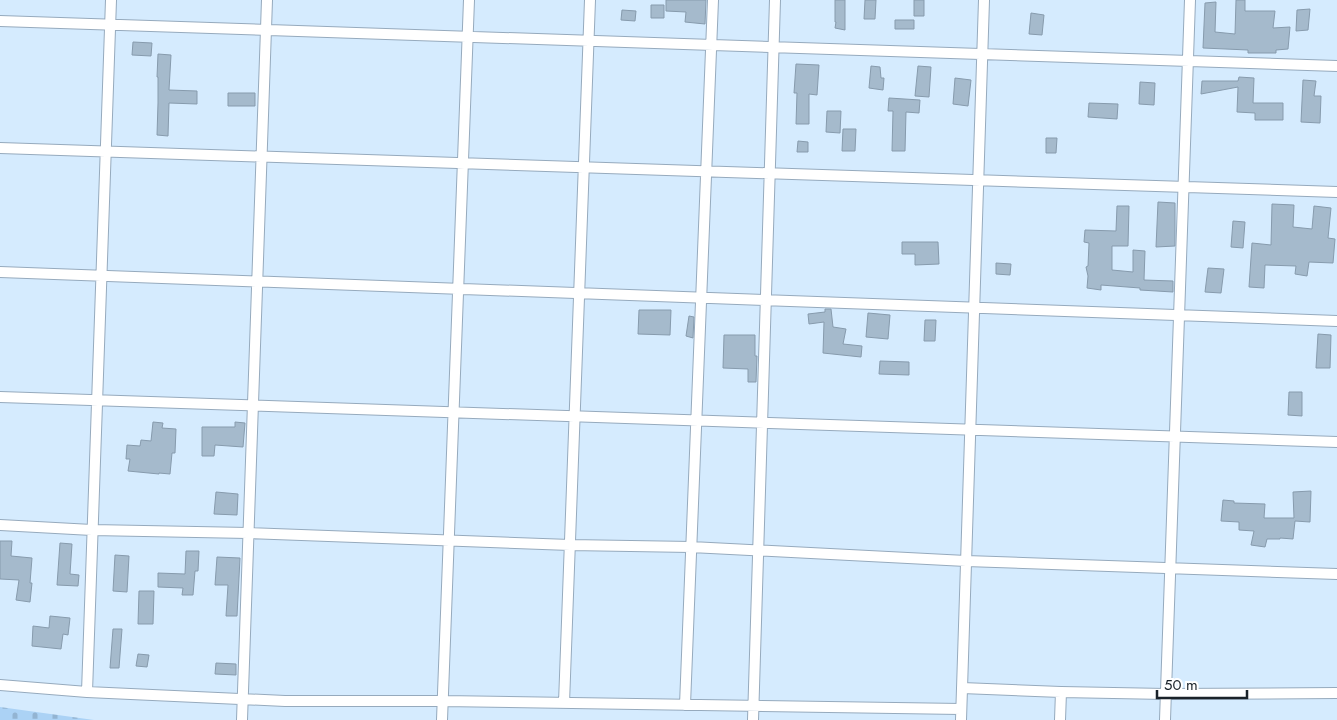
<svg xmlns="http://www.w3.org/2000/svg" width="1337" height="720" font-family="Jost,sans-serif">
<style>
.cemetery{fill:url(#cemetery-stones)}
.building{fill:#a5bacc;stroke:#879bad}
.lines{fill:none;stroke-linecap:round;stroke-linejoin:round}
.minor-casing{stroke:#96aabd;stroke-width:12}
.minor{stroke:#fff;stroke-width:10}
</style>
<defs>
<pattern id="cemetery-stones" width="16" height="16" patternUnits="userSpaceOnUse" patternTransform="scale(1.25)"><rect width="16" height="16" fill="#abd2f5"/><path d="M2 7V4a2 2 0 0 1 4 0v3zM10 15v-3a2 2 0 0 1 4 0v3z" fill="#93b4d2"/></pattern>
</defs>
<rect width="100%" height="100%" fill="#d5ebfe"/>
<path class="cemetery" d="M0 707 94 720H0Z"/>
<path class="building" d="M666 0H706L705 24 685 22 686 12 666 11Z
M835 0H845V30L835 28 836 22H835Z
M865 0H876L875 19H864Z
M914 0H924V16H914Z
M1236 0H1245V11H1275L1273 28 1290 27 1288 49 1276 50V53H1248V50L1203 48 1205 3 1216 2 1215 32 1235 34Z
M651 5H664V18H651Z
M1310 9 1308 30 1296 31 1297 10Z
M622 10 636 11 635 21 621 20Z
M1031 13 1044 15 1042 35 1029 34Z
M895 20H914V29H895Z
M133 42 152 43 151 56 132 55Z
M158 54 171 55 169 90 197 91V104L169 103 168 136 157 135 158 103V77H157Z
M796 64 819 65 817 95 809 94V124H796L797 93H794Z
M871 66 880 67 881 78H884L883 90 869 88Z
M918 66 931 67 929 97 915 96Z
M1239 77 1254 78 1253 103H1283V120H1255V113L1237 112 1238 87 1201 94 1202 81H1238Z
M955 78 971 80 968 106 953 104Z
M1303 80 1316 81 1314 96H1321L1320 123 1301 122Z
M1140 82 1155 83 1154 105 1139 104Z
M228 93H255V106H228Z
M889 98 920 100 919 113 906 112 905 151H892L893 111H888Z
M1089 103 1118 104 1117 119 1088 117Z
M827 111H841L840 133 826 132Z
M843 129H856L855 151H842Z
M1046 138H1057L1056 153H1046Z
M798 141 808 142V152H797Z
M1158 202 1175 203V246L1156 247Z
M1272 204 1294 205 1293 227 1312 229 1314 206 1331 208 1328 238 1335 239 1333 263 1309 262 1307 276 1295 274 1296 266 1265 265 1264 288 1249 287 1252 243 1271 245Z
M1117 206H1129L1128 246H1112V270L1133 272V250L1145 251 1144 280 1173 281V292L1140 290V288L1101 285V290L1087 288 1088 276 1086 267 1088 266 1089 243 1084 242 1085 230 1116 231Z
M1233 221 1245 222 1243 248 1231 247Z
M902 242H938L939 264 915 265V254H902Z
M996 263 1011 264 1010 275 996 274Z
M1208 268 1224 269 1221 293 1205 292Z
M825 309H831L833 327 846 329 843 344 862 346 861 357 823 353 824 322 809 324 808 314 825 312Z
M639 310H671L670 335 638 334Z
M868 313 890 315 888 339 866 337Z
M689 316 694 317 693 338 686 336Z
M925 320H936L935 341H924Z
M1318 334 1331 335 1330 368H1316Z
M724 335H755V356H757L756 382H748V369L723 368Z
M880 361 909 362V375L879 374Z
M1289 392H1302V416L1288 415Z
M153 422 163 423 162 428 176 429 175 453H172L170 474 159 473V474L128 471 130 459H126L127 445 140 446 141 440 151 441Z
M235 422 245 423 243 447 215 445 214 456H202V427H235Z
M1311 491 1310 522 1295 521 1293 539 1280 538V539H1267L1265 547 1251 545 1254 531 1239 530V522L1221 521 1223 500 1234 501V503L1265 504 1264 518H1294L1293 492Z
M216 492 238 494 237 515 214 514Z
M0 541H12L11 556 32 558 30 583H32L30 602 16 600 19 580 0 579Z
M60 543 72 544 70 574 79 575 78 586 57 585Z
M186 551H199L198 571H195L193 595H182L183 588 158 587V573L185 574Z
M115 555 129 556 127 592 113 591Z
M217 557 240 558 237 616H226L228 585H215Z
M139 591H154L153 624H138Z
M50 616 70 618 68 635 63 634 61 649 32 646 33 626 49 628Z
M113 629H122L119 668H110Z
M138 654 149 655 147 667 136 666Z
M216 663 236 664V675L215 674Z"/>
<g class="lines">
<g class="minor-casing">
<path id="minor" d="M0 21 1337 66
M0 148 1337 192
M0 272 1337 321
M0 397 1337 442
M0 525 92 530 248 533 570 545 691 547 966 561 1337 574
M0 685 87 692 285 701H443L961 709
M962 688 1061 692 1166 694 1337 693
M87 692 111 0
M564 703 590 0
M685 705 713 0
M242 720 267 0
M442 720 469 0
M753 720 775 0
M961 720 984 0
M1060 720 1061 692
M1165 720 1190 0"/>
</g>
<use href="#minor" class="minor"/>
</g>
<path d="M1157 690v8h90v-8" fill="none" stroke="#1a2229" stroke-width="2.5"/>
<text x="1164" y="690" font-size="15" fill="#1a2229" stroke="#ffffff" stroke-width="4" paint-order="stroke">50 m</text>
</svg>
